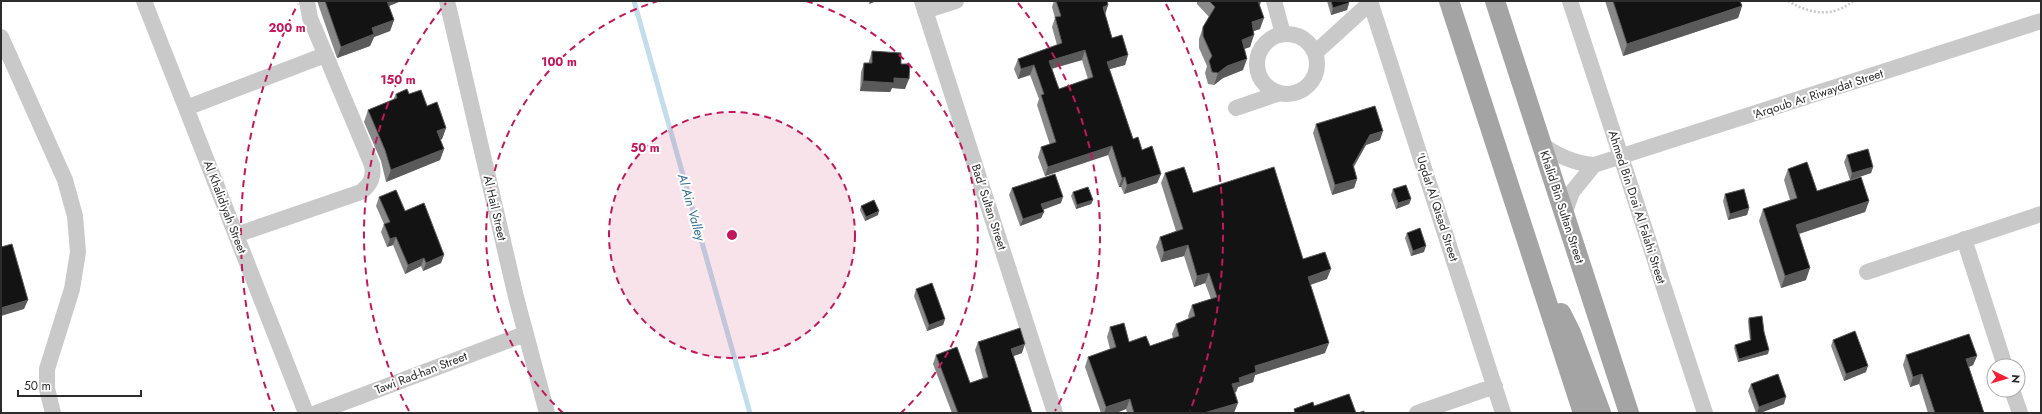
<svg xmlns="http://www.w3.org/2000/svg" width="2042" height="414" font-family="Jost,sans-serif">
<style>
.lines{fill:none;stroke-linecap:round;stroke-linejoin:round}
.stream{stroke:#c2deed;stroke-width:5}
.path{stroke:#c9c9c9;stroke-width:2.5;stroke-dasharray:2 2;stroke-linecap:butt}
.minor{stroke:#c9c9c9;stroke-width:16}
.major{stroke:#a4a4a4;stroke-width:20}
.wall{fill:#898989;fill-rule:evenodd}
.shaded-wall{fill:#5a5a5a}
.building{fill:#131313;stroke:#5a5a5a;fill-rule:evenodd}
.ring{fill:none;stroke:#c2185b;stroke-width:2;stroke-dasharray:7 5}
.labels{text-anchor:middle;stroke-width:4;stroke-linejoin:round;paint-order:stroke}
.street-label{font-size:12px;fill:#2c2c2c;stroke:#fff}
.water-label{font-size:13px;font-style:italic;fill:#357194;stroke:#fff}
.centre{fill:#c2185b;stroke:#fff;stroke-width:2}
.ring-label{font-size:12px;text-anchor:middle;font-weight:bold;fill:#c2185b;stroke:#fff;stroke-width:4;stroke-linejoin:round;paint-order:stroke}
</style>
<rect width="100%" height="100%" fill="#fff"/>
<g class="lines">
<path class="stream" d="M634 1 750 413"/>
<path class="path" d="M1788 1C1810 14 1832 18 1853 1"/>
<path class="minor" d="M144 1 306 413
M447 1 516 297 547 413
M922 1 1055 413
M1274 1 1283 34
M1370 1 1503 413
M1570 1 1705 413
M925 11 956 1
M1257 64a30 30 0 1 1 60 0a30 30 0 1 1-60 0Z
M1 37 65 180 75 216 78 252 72 289 47 369V389L53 413
M1315 53 1371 2
M186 108 325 55
M1236 108 1277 94
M1540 143C1557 156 1573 163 1594 165L2041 21
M1564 214 1572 192 1594 165
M236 235 361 192C371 184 374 177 372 165L310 18 307 1
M1964 239 2005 366
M1867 272 2041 214
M2012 390 2020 413
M316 413 525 334
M1417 413 1495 386"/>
<path class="major" d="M1449 1 1583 413
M1495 1 1629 413
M1561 313 1571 333 1601 413"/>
</g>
<path class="wall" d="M317 1H401L389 6 394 20 390 31 374 37 370 46 337 58Z
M1054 1H1107L1108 5 1105 14 1112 38 1128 55 1125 65 1109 69 1133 139 1142 150 1161 174 1157 183 1124 194 1121 187H1119L1108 155 1045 176 1038 157 1041 147 1050 145 1037 105 1039 99 1030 75 1018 79 1014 69 1018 59 1057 45 1052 27 1055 18 1052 7ZM1082 60 1088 79 1059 89 1052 69Z
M1197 1H1261L1259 5 1260 29 1254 31 1250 47 1244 49 1243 70 1223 78 1214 85 1208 84 1205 73 1207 66 1199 48V39L1203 27 1209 17 1197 4Z
M1327 1H1348L1349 3 1347 10 1331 15Z
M1605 1H1740L1742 6 1738 18 1623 56Z
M872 51 905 89 892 88 890 92 860 91 861 72 864 63H869V61Z
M396 94H409L427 106 446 128 442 139 440 140 444 149 440 160 386 182 381 161 364 122 368 110 393 100Z
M1316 124 1380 140 1366 145 1354 167 1357 179 1354 188 1332 195 1313 133Z
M1847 155 1873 167 1871 173 1850 180 1844 162Z
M1788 169 1817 191 1869 201 1865 212 1799 234 1806 280 1781 288 1759 221 1763 209 1790 200 1784 180Z
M1165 173 1193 193 1303 259 1327 279 1310 285 1325 353 1255 375 1253 382 1238 387 1236 392 1234 393V413H1127L1126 409 1116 413H1101L1085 367 1088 357 1110 349 1107 337 1110 327 1129 342 1150 346 1173 338 1172 334 1176 324 1189 319 1188 316 1192 305 1211 299 1205 283 1194 287 1184 256 1161 262 1156 247 1160 237 1176 231 1161 183Z
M1012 188 1061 203 1043 210 1044 212 1041 218 1020 226 1009 195Z
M1393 189 1411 199 1409 204 1396 209 1391 195Z
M1073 192 1093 200 1091 204 1076 209 1071 196Z
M1725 194 1749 208 1747 215 1728 220 1723 201Z
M379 197 405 211 444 255 441 263 423 271 421 266 405 274 393 245 387 247 381 232 384 224 376 206Z
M861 206 878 215 865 221 860 210Z
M1407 233 1424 252 1411 256 1405 238Z
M916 289 945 319 943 325 927 331 914 296Z
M1749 318 1764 332 1768 354 1738 362 1734 348 1735 345 1750 341 1748 321Z
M1833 340 1866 372 1844 381 1831 346Z
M978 342 1022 353 1013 356 1032 413H952L933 364 936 355 970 383 983 378 975 350Z
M1906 355 1977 356 1973 365 1969 367 1984 413H1928L1919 384 1910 387 1903 365Z
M1751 384 1784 404 1760 413H1756L1748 391Z"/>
<path class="shaded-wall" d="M385 1H401L382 9Z
M870 1H877L869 4Z
M1256 1H1261L1260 5 1252 10Z
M1349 3 1347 10 1331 15 1333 8Z
M1108 5 1105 15 1103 7Z
M1742 6 1738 18 1623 56 1627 44Z
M1264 18 1260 29 1248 33 1252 22Z
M394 20 390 31 374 37 370 46 337 58 341 47 372 28Z
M1254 35 1250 47 1238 51 1242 40Z
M1085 50 1082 60 1046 70 1049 61Z
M1128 55 1125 65 1103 71 1107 62Z
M1247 59 1243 70 1223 78 1214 85 1218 73 1227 66Z
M1034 65 1030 75 1018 79 1021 69Z
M894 78 909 79 905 89 892 88 890 92 860 91 863 81Z
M446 128 442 139 433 142 437 131Z
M1383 131 1380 140 1366 145 1349 174 1353 165 1370 135Z
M1112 146 1108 155 1045 176 1048 167Z
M444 149 440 160 386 182 391 170Z
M1873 167 1871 173 1850 180 1852 173Z
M1161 174 1157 183 1124 194 1127 185Z
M1125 177 1121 187H1119L1122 178Z
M1357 179 1354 188 1332 195 1335 185Z
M1063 197 1061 203 1039 211 1041 204Z
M1411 199 1409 204 1396 209 1398 203Z
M1093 200 1091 204 1076 209 1077 205Z
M1869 201 1865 212 1792 236 1796 225Z
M1749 208 1747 215 1728 220 1730 214Z
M879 211 878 215 865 221 866 217Z
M1044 212 1041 218 1020 226 1023 219Z
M396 237 393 245 387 247 390 239Z
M1188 245 1184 256 1161 262 1164 252Z
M1426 246 1424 252 1411 256 1413 251Z
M444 255 441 263 423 271 426 263Z
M424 258 421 266 405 274 408 265Z
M1810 268 1806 280 1781 288 1785 276Z
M1331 269 1327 279 1304 287 1308 277Z
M1209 273 1205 283 1194 287 1197 276Z
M28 300 24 309 1 316V308Z
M945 319 943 325 927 331 929 325Z
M1329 343 1325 353 1255 375 1253 382 1238 387 1236 392 1228 395 1232 384 1239 378 1255 366Z
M1025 344 1022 353 1008 358 1011 349Z
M1769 350 1768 354 1738 362 1739 359Z
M1977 356 1973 365 1963 369 1966 359Z
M1868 366 1866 372 1844 381 1846 374Z
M1922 374 1919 384 1910 387 1913 377Z
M1786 397 1784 404 1760 413H1757L1759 407Z
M1130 399 1126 409 1116 413H1104L1106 407Z
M1238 403 1234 413H1204Z"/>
<path class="building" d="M325 1H387L394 20 372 28 374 34 341 47Z
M1056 1H1107L1108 5 1103 7 1112 38 1122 35 1128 55 1107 62 1133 139 1138 137 1142 150 1152 146 1161 174 1127 185 1125 177 1122 178 1112 146 1048 167 1041 147 1056 142 1041 95 1044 94 1034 65 1021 69 1018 59 1062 43 1055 17 1061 16ZM1085 50 1093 77 1059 89 1049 61Z
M1209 1H1258L1264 18 1252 22 1254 35 1242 40 1247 59 1227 66 1218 73 1212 72 1209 61 1212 56 1203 36V27L1215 7Z
M1331 1H1348L1349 3 1333 8Z
M1613 1H1740L1742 6 1627 44Z
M872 51 901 53V64H910L909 79 894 78V83L863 81 864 63H872Z
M407 89 409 94 421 90 427 106 437 102 446 128 437 131 444 149 391 170 385 150 368 110 397 98 396 94Z
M1375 106 1383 131 1370 135 1353 165 1357 179 1335 185 1316 124Z
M1868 149 1873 167 1852 173 1847 155Z
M1807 162 1817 191 1861 177 1869 201 1796 225 1810 268 1785 276 1763 209 1797 198 1788 169Z
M1184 167 1193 193 1274 167 1303 259 1325 252 1331 269 1308 277 1329 343 1255 366 1256 372 1239 378 1240 382 1232 384 1238 403 1204 413H1134L1130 399 1106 407 1088 357 1116 347 1110 327 1124 323 1129 342 1146 336 1150 346 1179 336 1176 324 1195 316 1192 305 1217 297 1209 273 1197 276 1188 245 1164 252 1160 237 1183 229 1165 173Z
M1055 174 1063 197 1041 204 1044 212 1023 219 1012 188Z
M1406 185 1411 199 1398 203 1393 189Z
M1088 187 1093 200 1077 205 1073 192Z
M1744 189 1749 208 1730 214 1725 194Z
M396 190 405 211 424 203 444 255 426 263 424 258 408 265 396 237 390 239 384 224 390 222 379 197Z
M874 200 879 211 866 217 861 206Z
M1420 228 1426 246 1413 251 1407 233Z
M12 244 28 300 1 308V247Z
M932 283 945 319 929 325 916 289Z
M1762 316 1764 332 1769 350 1739 359 1735 345 1751 340 1749 318Z
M1020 328 1025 344 1011 349 1032 413H958L936 355 957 347 970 383 988 377 978 342Z
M1855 331 1868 366 1846 374 1833 340Z
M1969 334 1977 356 1966 359 1984 413H1935L1922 374 1913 377 1906 355Z
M1778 374 1786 397 1759 407 1751 384Z
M1349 394 1356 413H1295L1294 409 1313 402 1314 406Z
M1364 411V413H1358Z"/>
<circle cx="732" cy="235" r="123" fill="#c2185b" fill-opacity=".12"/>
<g class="ring">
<circle cx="732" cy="235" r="123"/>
<path d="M563 413A245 245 0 0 1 658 1M806 1A245 245 0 0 1 901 413"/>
<path d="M409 411A368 368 0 0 1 446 3M1018 3A368 368 0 0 1 1055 411"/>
<path d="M274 411A491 491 0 0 1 298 4M1166 4A491 491 0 0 1 1190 411"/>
</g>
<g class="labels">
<g class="street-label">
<text transform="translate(1818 94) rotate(-18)" y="4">'Arqoub Ar Riwaydat Street</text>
<text transform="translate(225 207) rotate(69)" y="4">Al Khalidiyah Street</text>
<text transform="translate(989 207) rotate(72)" y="4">Bad' Sultan Street</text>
<text transform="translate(1437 207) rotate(72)" y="4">'Uqdat Al Qisad Street</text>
<text transform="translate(1562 207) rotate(72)" y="4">Khalid Bin Sultan Street</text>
<text transform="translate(1637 207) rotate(72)" y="4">Ahmed Bin Drai Al Falahi Street</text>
<text transform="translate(495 208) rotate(77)" y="4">Al Hail Street</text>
<text transform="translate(421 373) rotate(-21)" y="4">Tawi Rad-han Street</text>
</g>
<g class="water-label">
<text transform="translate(692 207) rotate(74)" y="5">Al Ain Valley</text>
</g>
</g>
<circle cx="732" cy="235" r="6" class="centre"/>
<g class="ring-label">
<text x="287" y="32">200 m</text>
<text x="559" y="66">100 m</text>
<text x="398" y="84">150 m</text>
<text x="645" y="152">50 m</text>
</g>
<rect width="2042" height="414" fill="none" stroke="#2c2c2c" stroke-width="4"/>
<g transform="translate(2006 378) rotate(95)"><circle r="19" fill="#ffffff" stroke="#ababab"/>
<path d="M0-3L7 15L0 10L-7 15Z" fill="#f21f34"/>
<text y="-6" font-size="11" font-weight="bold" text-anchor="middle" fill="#2c2c2c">N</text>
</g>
<path d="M18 390v6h123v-6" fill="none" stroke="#2c2c2c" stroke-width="2"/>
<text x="24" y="390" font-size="12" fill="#2c2c2c" stroke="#ffffff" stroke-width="3" paint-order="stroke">50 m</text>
</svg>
